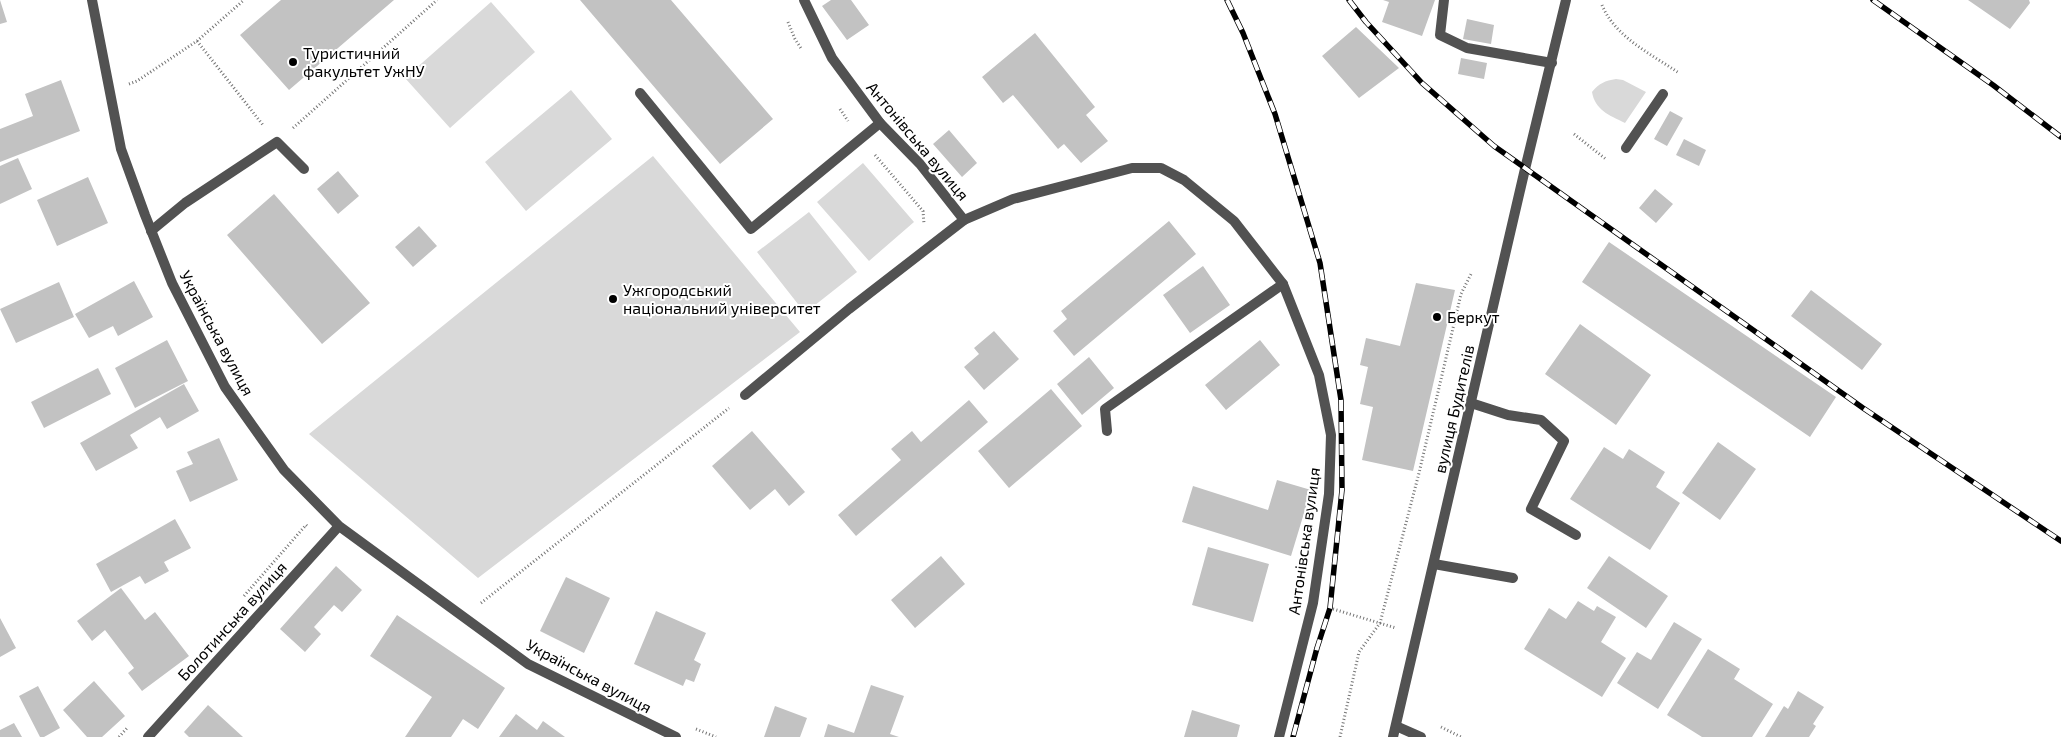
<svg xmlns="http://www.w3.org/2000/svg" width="2061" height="737" font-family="'Exo 2',sans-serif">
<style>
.green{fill:#d9d9d9}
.building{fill:#c2c2c2}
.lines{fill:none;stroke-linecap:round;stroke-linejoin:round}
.path{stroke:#747474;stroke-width:3;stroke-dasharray:1 2.5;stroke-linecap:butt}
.service{stroke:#525252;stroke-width:10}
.minor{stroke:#525252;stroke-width:10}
.tertiary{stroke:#525252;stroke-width:10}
.rail-casing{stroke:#000;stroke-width:5.5}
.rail{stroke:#fff;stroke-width:4;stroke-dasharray:11;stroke-linecap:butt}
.poi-dot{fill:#000;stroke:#fff;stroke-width:2}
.labels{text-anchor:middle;stroke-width:4;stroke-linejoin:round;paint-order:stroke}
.poi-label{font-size:16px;fill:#000;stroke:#fff;text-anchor:start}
.street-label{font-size:16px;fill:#000;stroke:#fff}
</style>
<rect width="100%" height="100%" fill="#fff"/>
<path class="green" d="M491 2 535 52 450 128 405 78Z
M1616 79 1623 80 1646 92 1625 123C1609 115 1595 110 1592 92 1599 83 1605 81 1616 79Z
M571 90 612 139 526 211 485 162Z
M653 156 800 332 478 578 309 434Z
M863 163 914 222 869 261 817 202Z
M809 212 857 272 805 313 757 252Z"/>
<path class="building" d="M0 0 7 22 0 24Z
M281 0H394L289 90 240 35Z
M580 0H671L773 119 720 164Z
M831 0H851L869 25 847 40 822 6Z
M1383 0H1435L1422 36 1382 22 1389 2Z
M1968 0H2029L2030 3 2010 29Z
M1467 19 1494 25 1491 44 1463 39Z
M1356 27 1399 68 1359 98 1322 56Z
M1035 33 1095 107 1086 115 1108 141 1081 163 1064 144 1058 149 1013 95 1003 103 982 77Z
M1461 58 1487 63 1484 79 1458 74Z
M61 80 80 131 0 162V129L33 116 25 94Z
M1670 111 1683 118 1667 146 1654 139Z
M949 130 977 163 962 177 933 144Z
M1684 139 1706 150 1699 166 1676 155Z
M18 158 32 189 0 204V166Z
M338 171 359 196 338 214 317 189Z
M88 177 108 223 57 246 37 200Z
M1655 189 1673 204 1656 223 1639 208Z
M274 194 370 303 322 344 227 235Z
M1169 221 1196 254 1074 356 1053 331 1067 319 1061 311Z
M419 226 437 246 413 267 395 247Z
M1609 242 1836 397 1810 437 1582 282Z
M1203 266 1230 305 1190 333 1163 295Z
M134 281 153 317 118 336 113 326 89 338 75 314Z
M59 282 74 317 16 343 0 309Z
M1416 283 1455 290 1413 471 1362 460 1373 407 1360 404 1368 367 1360 365 1366 338 1400 346Z
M1811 290 1882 344 1862 370 1791 316Z
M1580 324 1651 375 1616 425 1545 374Z
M994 331 1019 359 984 390 964 367 979 354 974 348Z
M167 340 188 381 135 408 115 368Z
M1260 340 1280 365 1226 410 1205 385Z
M1089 357 1114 388 1082 415 1057 384Z
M98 368 111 394 44 428 31 402Z
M184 384 199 411 167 429 160 417 130 435 138 448 96 471 80 443Z
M1051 389 1082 426 1009 488 978 451Z
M969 400 988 422 856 536 838 515 901 460 891 449 912 431 921 442Z
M752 431 805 492 789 506 775 489 750 510 712 466Z
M219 438 238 480 190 502 176 471 193 464 187 452Z
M1718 442 1756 469 1720 520 1682 493Z
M1604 447 1623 459 1629 449 1665 472 1656 487 1680 503 1650 550 1570 499Z
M1277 480 1311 490 1291 556 1182 522 1193 486 1268 510Z
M175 519 191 548 164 562 169 571 145 584 140 576 111 592 96 564Z
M1208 547 1269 564 1253 622 1192 605Z
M941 556 965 584 915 628 891 600Z
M1609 556 1668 596 1646 628 1587 588Z
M336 566 362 590 342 612 334 605 314 627 321 634 305 652 280 629Z
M566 577 610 598 584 653 540 631Z
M121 588 145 620 155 612 189 656 142 691 128 673 134 668 105 630 92 641 77 621Z
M1578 601 1594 611 1597 606 1616 617 1601 642 1626 658 1602 697 1524 649 1549 608 1566 619Z
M656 611 706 633 694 660 701 664 694 682 686 679 683 686 634 664Z
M397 615 505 688 478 729 463 719 451 737H405L432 697 370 656Z
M0 618 16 648 0 657Z
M1674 622 1702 639 1658 709 1617 683 1637 652 1651 660Z
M1708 649 1740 669 1734 679 1773 704 1752 737H1702L1667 715Z
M94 681 125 716 102 737H87L63 710Z
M871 685 904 696 890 734 899 737H824L828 724 854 733Z
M38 686 60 728 44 737H40L19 696Z
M1798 691 1824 707 1813 724 1816 726 1809 737H1765L1784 706 1788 709Z
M208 705 243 737H189L184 732Z
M775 706 807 718 800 737H764Z
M1192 710 1240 725 1237 737H1184Z
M516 714 537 730 543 721 565 737H499Z
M14 723 22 737H0V730Z"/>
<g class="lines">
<path class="path" d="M1602 5C1615 37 1651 54 1679 73
M788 22 795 39 802 50
M197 41 263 125
M129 84 137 81 197 41 244 0
M840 109 848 121
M293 128 437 0
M1574 134 1607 160
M875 155 923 211 924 224
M244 596 306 525 307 526
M481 603 729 408
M1333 609 1396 628
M1441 727 1461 737
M696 729 716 737
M119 737 127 728
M1340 737 1359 652 1380 623 1419 473 1461 294 1471 274"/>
<path class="service" d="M1444 0 1440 35 1467 48 1552 63
M640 93 751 229 880 123
M1626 148 1663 94
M151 231 185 203 277 142 304 169
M745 395 849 309 964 220
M1471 403 1508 415 1541 420 1564 441 1531 509 1576 535
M1107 431 1105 409 1283 284
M1434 564 1513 578"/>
<path class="minor" d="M92 0 121 149 145 215 172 283 225 387 284 470 339 526 528 664 676 737
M804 0 832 58 880 123 920 164 964 220 1013 199 1132 168H1161L1184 180 1234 221 1283 284 1319 375 1331 435 1329 494 1313 603 1279 737
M1396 726 1421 737
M148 737 339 526"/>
<path class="tertiary" d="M1393 737 1525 169 1566 0"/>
<g class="rail-casing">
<path id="rail" d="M1227 0 1243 33 1275 114 1320 263 1341 400 1342 490 1330 608 1317 648 1293 737
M1349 0 1366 22 1422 83 1494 146 1863 408 2061 541
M1873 0 1993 85 2061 137"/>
</g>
<use href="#rail" class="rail"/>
</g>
<g class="poi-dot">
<circle cx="293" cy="62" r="5"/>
<circle cx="613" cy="299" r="5"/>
<circle cx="1437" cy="317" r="5"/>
</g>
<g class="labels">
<g class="poi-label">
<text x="303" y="59">Туристичний<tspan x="303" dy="18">факультет УжНУ</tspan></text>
<text x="623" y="296">Ужгородський<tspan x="623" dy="18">національний університет</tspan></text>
<text x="1447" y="323">Беркут</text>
</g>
<g class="street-label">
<text transform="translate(918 141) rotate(50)" y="6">Антонівська вулиця</text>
<text transform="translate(217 333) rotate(62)" y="6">Українська вулиця</text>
<text transform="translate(1454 409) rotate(-77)" y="6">вулиця Будителів</text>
<text transform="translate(1304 541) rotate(-82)" y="6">Антонівська вулиця</text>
<text transform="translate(232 621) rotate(-48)" y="6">Болотинська вулиця</text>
<text transform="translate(589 676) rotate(28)" y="6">Українська вулиця</text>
</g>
</g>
</svg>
